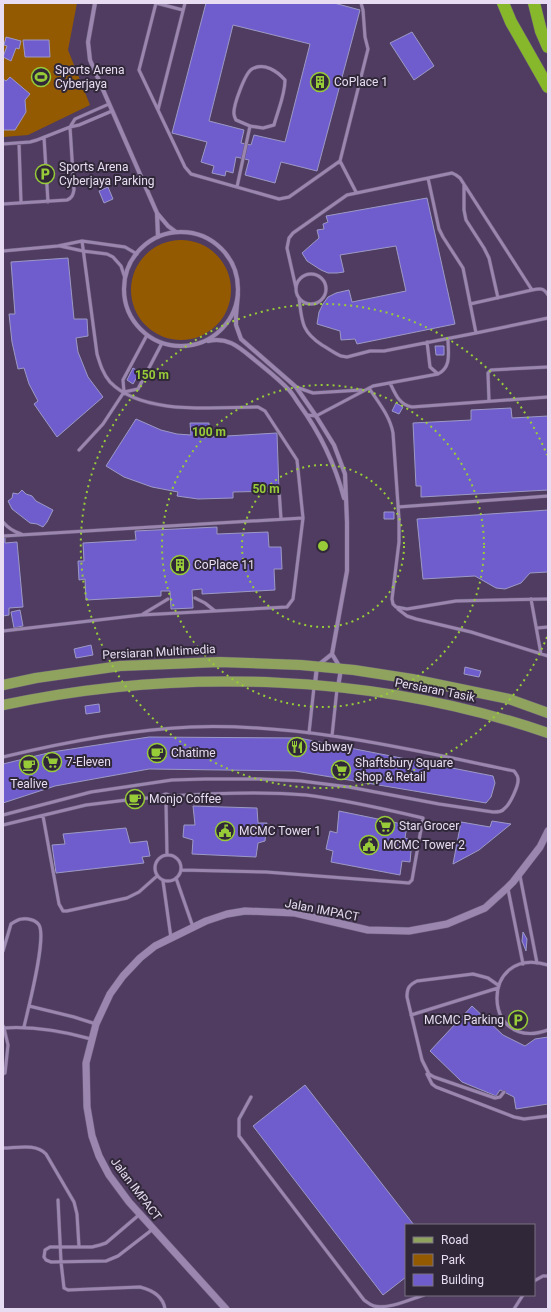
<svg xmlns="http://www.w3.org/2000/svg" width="551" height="1312" font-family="Roboto,sans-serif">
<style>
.green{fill:#945a01}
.building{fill:#705dcd;stroke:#9c99c5;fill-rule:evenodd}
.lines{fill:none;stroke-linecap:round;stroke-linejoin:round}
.service-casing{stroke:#6a5a79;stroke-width:4}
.minor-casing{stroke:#6a5a79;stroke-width:5}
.tertiary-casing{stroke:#6a5a79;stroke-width:8}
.primary-casing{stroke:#6a5a79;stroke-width:11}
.motorway-casing{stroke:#6a5a79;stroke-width:13}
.service{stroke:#9a86af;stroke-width:3}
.minor{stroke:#9a86af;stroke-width:4}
.tertiary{stroke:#9a86af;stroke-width:7}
.primary{stroke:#8fa35f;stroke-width:10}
.motorway{stroke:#87b72a;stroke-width:12}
.ring{fill:none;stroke:#97cb38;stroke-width:2;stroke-dasharray:2 4}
.labels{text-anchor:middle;stroke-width:4;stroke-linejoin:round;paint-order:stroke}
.poi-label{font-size:12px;fill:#e7dcf2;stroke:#302838;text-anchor:start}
.street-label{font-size:12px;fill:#e7dcf2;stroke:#302838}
.centre{fill:#97cb38;stroke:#302838;stroke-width:2}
.ring-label{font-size:12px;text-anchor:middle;font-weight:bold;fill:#97cb38;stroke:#302838;stroke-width:4;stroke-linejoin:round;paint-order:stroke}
</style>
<rect width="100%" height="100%" fill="#4f3c60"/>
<path class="green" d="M3 3H77L68 50 90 105 28 135 3 137Z
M131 290a50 50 0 1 1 100 0a50 50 0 1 1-100 0Z"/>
<path class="building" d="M206 3H334L360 10 317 171 281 162 275 183 245 175 249 160 236 157 233 173 226 171 225 176 212 173 214 166 201 162 207 142 172 133ZM233 25 310 44 285 142 254 135 251 145 241 143 244 130 209 121Z
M412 32 434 66 414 80 390 43Z
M6 37 21 41 19 49 16 48 11 61 3 57 7 46 4 45Z
M23 40H49L50 57H25Z
M10 77 30 94 25 100 26 112 15 130H3V79L6 81Z
M108 187 113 199 104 203 99 191Z
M427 198 455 324 357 344 355 339 341 340 340 331 317 324 319 312 323 304 328 297 336 293 349 290 352 302 406 291 396 246 340 255 344 272 337 273H328L321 270 307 261 302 253 319 238 317 230 324 229 323 224 328 222 326 216Z
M68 258 74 319H87L88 336 76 338 78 352 88 377 103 397 57 437 34 404 38 401 29 384 24 368 18 369 12 342 9 314H15L11 262Z
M435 346H444V355H436Z
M133 368 140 372 133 384 127 380Z
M396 403 403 407 399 414 392 411Z
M511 408 512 418 548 416V490L421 497V486H416L413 423 471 420V410Z
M136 419 161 430 177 434 191 435 190 423H209L210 437 277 433 279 491 233 492V498L198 499 177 496 178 492 152 487 124 477 106 466Z
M22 490 26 494 32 496 36 501 53 510 47 522 43 527 37 524 30 523 12 509 8 501 12 498 13 493 18 494Z
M548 510V572L530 573 521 583 505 589 496 588 475 576 423 579 417 519Z
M384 512H394V519H384Z
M217 527V534L268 532 269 547H281L282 569H274L275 590 202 594V589L192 590 193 608 171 609 170 591H161V596L86 600 85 579 79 580 78 561H84L83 543 136 540 135 531Z
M3 537H5V543L17 542 23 607 9 608V615L3 616Z
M20 610 23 626 14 628 11 612Z
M91 645 93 655 76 658 74 649Z
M465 667 481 671 479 677 464 674Z
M99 704 100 712 86 714 85 706Z
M149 737 299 738 493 776 495 783 491 797 486 803 295 771 149 769 55 786 3 803V764L52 752Z
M193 806 257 808 258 823H267L265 841 258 843 256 857 192 854 193 840 183 837 184 825H195Z
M339 811 407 825 405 838 412 840 410 862 402 861 400 875 331 862 333 851 326 849 330 831 337 833Z
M492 821 511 824 479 850 453 864 461 822 490 827Z
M126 828 130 843 147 841 150 856 142 857 144 863 56 873 52 845 65 844 63 834Z
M523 932 527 939 526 951 522 941Z
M472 1006 503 1035 525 1046 535 1039 548 1037V1104L516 1109 514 1097 500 1090 496 1096 462 1082 430 1051Z
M305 1085 414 1225H406V1277L383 1295 253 1126Z"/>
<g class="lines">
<g class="service-casing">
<path id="service" d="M156 3 139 70 185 167 191 174 279 199 289 197 340 161 368 49 365 37 363 10 361 3
M156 3 183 10
M158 110 185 3
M44 137 48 202
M19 143 21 203
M3 144 30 142 37 140 70 127 79 125 112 111
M340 161 356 192
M464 185V210L466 220 484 248 489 258 498 298
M237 187 250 126 236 120C235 118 234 116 234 114 233 106 245 73 252 69 264 62 277 71 285 80 285 95 278 110 274 125L263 128 250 126
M3 204 67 200C72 198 73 195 74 190L70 127 75 119 109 104
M60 246 83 251 107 254 113 257 121 266 125 278
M3 251 58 246 82 241 125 247 137 254
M296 289a15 15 0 1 1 30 0a15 15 0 1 1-30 0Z
M296 288 287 248 289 238 293 233 347 195 452 173 456 175 460 178 532 290C540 288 544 288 548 295
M299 298C302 321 301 331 322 345 329 349 334 353 341 356L347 357 370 351H384L476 333 463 268 443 237 439 229 428 178
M470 304 532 290
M476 333 548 318
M427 342 430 367 438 374
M390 383C395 393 399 405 412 407L548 397
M296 387 313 393 361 390
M369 388C378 402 390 416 393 433L399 519V542L392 599 393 604 396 607 407 609 456 601 548 599
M124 392 138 389 162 343
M489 401 488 373 491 370 548 367
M307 415 316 416 373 386 438 374C452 367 448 352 448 339
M79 450 103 424 124 392 123 380 147 335
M279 489 281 519
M398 507 548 496
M3 522C8 528 12 531 21 534
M3 536 303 518
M195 598 205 603 215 611
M531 599 541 654
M398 609 407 616 416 619 471 632 548 656
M143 614 168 599
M537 628 548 627
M3 631 141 615 287 607 293 599 303 518 297 460 265 411 258 407C215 407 143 416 110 382 103 374 100 364 97 354L82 241
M309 733 314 687
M332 736 337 689
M3 757C65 742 127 730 191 727 300 723 408 749 514 771 516 774 518 775 518 779 519 785 510 804 505 808 502 812 498 812 493 812L439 804 349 787 301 781 260 779H205L172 780 91 792 3 815
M162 798a4 4 0 1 1 8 0a4 4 0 1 1-8 0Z
M169 796C215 793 261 791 306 795 346 800 385 809 423 818L412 880 409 883 266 872 181 870
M166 802 167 855
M43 816 59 904 63 911H67L127 898 139 892 157 876
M3 825 86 805 135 799 162 797
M155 868a13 13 0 1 1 26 0a13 13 0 1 1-26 0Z
M520 876 537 963
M176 878 193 927
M163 881 171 938
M508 889 523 964
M3 951 11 924C14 922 19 919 22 919 27 918 36 920 39 925 47 938 28 1009 24 1027
M548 965C479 944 481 1054 548 1030
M498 985 488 978 473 974 417 981C409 985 407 988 407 997L422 1060 429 1074 434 1077 495 1098 500 1097 504 1092
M29 1006 74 1017 96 1024
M411 1015 498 988
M3 1026 4 1028C34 1026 62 1031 91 1039
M3 1074 5 1073 8 1045 4 1028
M427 1074 432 1084 436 1087 514 1117 524 1119 548 1116
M251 1097 239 1119V1136L364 1300C367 1302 370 1305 374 1306 387 1310 411 1299 424 1295
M3 1148C17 1148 36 1143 46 1154L74 1202 77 1214 79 1247
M58 1200 61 1262 64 1288 68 1290 140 1287C152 1290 163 1296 165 1309
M140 1214 106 1243 100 1245 92 1247H50L45 1250 44 1257 46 1260 51 1262 106 1261 118 1256 153 1229
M534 1281 543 1276H548
M514 1309 523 1295"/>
</g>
<g class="minor-casing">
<path id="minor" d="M95 3 88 42 90 60 157 213 168 226 176 232
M157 214 158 237
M124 289a57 57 0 1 1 114 0a57 57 0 1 1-114 0Z
M238 294 236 316V325L241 339 296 387 316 416 334 445 345 474 347 522V571L332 654 317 666 315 684
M208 341C229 336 241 349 256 361 267 370 279 379 289 390 293 394 296 400 299 404 320 433 335 464 344 498
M332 654 341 669 338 687"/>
</g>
<g class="tertiary-casing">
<path id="tertiary" d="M226 1309 129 1202 109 1175 99 1156 92 1136 87 1107 86 1063 96 1024 110 994 123 976 140 958 155 946 206 921 227 914 245 911 295 913 368 930 409 931 447 924 485 908 507 888 513 882 540 847 548 831"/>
</g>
<g class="primary-casing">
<path id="primary" d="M3 685 36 678 120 666 219 662 301 665 354 670 412 679 509 699 548 713
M3 705C180 667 376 674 548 733"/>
</g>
<g class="motorway-casing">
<path id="motorway" d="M503 3 511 22 548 87
M534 3 541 31 548 47"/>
</g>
<use href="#service" class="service"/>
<use href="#minor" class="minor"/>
<use href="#tertiary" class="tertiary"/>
<use href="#primary" class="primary"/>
<use href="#motorway" class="motorway"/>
</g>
<g class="ring">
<circle cx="323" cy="546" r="81"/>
<circle cx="323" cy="546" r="161"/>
<path d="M547 637A242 242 0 1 1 547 455"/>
</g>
<defs>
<g id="stadium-ring" transform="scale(1)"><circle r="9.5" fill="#302838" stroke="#97cb38" stroke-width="1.5"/><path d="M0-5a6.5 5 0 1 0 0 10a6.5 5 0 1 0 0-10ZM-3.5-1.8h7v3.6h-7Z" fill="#97cb38"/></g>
<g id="building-ring" transform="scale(1)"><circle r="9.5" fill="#302838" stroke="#97cb38" stroke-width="1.5"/><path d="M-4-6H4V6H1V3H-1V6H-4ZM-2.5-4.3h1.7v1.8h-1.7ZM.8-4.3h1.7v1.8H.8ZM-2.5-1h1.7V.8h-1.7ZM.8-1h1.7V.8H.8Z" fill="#97cb38"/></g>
<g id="parking-ring" transform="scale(1)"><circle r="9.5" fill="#302838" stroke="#97cb38" stroke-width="1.5"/><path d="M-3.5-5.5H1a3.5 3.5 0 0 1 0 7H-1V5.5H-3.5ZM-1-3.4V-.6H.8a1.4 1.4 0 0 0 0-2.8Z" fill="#97cb38"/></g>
<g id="restaurant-ring" transform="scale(1)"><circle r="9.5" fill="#302838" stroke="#97cb38" stroke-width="1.5"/><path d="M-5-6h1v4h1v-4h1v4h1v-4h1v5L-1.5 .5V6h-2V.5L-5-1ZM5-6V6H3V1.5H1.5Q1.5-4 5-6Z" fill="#97cb38"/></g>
<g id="cafe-ring" transform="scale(1)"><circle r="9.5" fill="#302838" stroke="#97cb38" stroke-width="1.5"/><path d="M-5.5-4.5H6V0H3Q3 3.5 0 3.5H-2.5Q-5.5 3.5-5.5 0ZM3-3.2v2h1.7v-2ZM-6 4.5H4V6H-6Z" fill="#97cb38"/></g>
<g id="supermarket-ring" transform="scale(1)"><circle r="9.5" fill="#302838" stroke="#97cb38" stroke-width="1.5"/><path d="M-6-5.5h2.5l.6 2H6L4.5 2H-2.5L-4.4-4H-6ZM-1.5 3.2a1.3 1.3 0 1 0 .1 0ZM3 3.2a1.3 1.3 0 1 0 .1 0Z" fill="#97cb38"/></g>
<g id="civic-ring" transform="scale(1)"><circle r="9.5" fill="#302838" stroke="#97cb38" stroke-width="1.5"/><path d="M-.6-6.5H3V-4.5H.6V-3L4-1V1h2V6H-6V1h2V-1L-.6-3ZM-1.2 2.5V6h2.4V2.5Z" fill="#97cb38"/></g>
</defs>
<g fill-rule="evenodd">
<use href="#stadium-ring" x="41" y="77"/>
<use href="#building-ring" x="320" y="82"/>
<use href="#parking-ring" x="45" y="174"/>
<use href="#building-ring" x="180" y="565"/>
<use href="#restaurant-ring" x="297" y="747"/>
<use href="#cafe-ring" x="157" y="753"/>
<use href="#supermarket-ring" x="52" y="762"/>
<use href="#cafe-ring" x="29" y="765"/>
<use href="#supermarket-ring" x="341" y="770"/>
<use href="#cafe-ring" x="135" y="799"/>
<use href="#supermarket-ring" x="385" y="826"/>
<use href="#civic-ring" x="225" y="831"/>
<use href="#civic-ring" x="369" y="845"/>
<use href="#parking-ring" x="518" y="1020"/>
</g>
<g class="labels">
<g class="poi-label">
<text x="55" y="74">Sports Arena<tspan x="55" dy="14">Cyberjaya</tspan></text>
<text x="334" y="86">CoPlace 1</text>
<text x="59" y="171">Sports Arena<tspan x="59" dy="14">Cyberjaya Parking</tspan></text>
<text x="194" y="569">CoPlace 11</text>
<text x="311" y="751">Subway</text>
<text x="171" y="757">Chatime</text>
<text x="66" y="766">7-Eleven</text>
<text x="355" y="767">Shaftsbury Square<tspan x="355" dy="14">Shop &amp; Retail</tspan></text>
<text x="29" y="788" text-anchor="middle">Tealive</text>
<text x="149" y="803">Monjo Coffee</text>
<text x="399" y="830">Star Grocer</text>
<text x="239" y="835">MCMC Tower 1</text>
<text x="383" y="849">MCMC Tower 2</text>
<text x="504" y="1024" text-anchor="end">MCMC Parking</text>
</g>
<g class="street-label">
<text transform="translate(159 652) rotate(-3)" y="4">Persiaran Multimedia</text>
<text transform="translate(435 690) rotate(11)" y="4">Persiaran Tasik</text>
<text transform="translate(322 910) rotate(11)" y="4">Jalan IMPACT</text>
<text transform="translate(136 1189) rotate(53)" y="4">Jalan IMPACT</text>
</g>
</g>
<circle cx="323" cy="546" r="6" class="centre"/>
<g class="ring-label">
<text x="152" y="379">150 m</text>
<text x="209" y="436">100 m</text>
<text x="266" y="493">50 m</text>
</g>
<rect width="551" height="1312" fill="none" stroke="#e7dcf2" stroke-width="8"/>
<rect x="405" y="1224" width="130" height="72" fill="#302838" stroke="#797082"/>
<rect x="413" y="1237" width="20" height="6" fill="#8fa35f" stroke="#797082"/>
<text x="441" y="1244" font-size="12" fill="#e7dcf2">Road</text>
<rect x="413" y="1254" width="20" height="12" fill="#945a01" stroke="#797082"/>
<text x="441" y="1264" font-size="12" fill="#e7dcf2">Park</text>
<rect x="413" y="1274" width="20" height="12" fill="#705dcd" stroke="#797082"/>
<text x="441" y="1284" font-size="12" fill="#e7dcf2">Building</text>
</svg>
